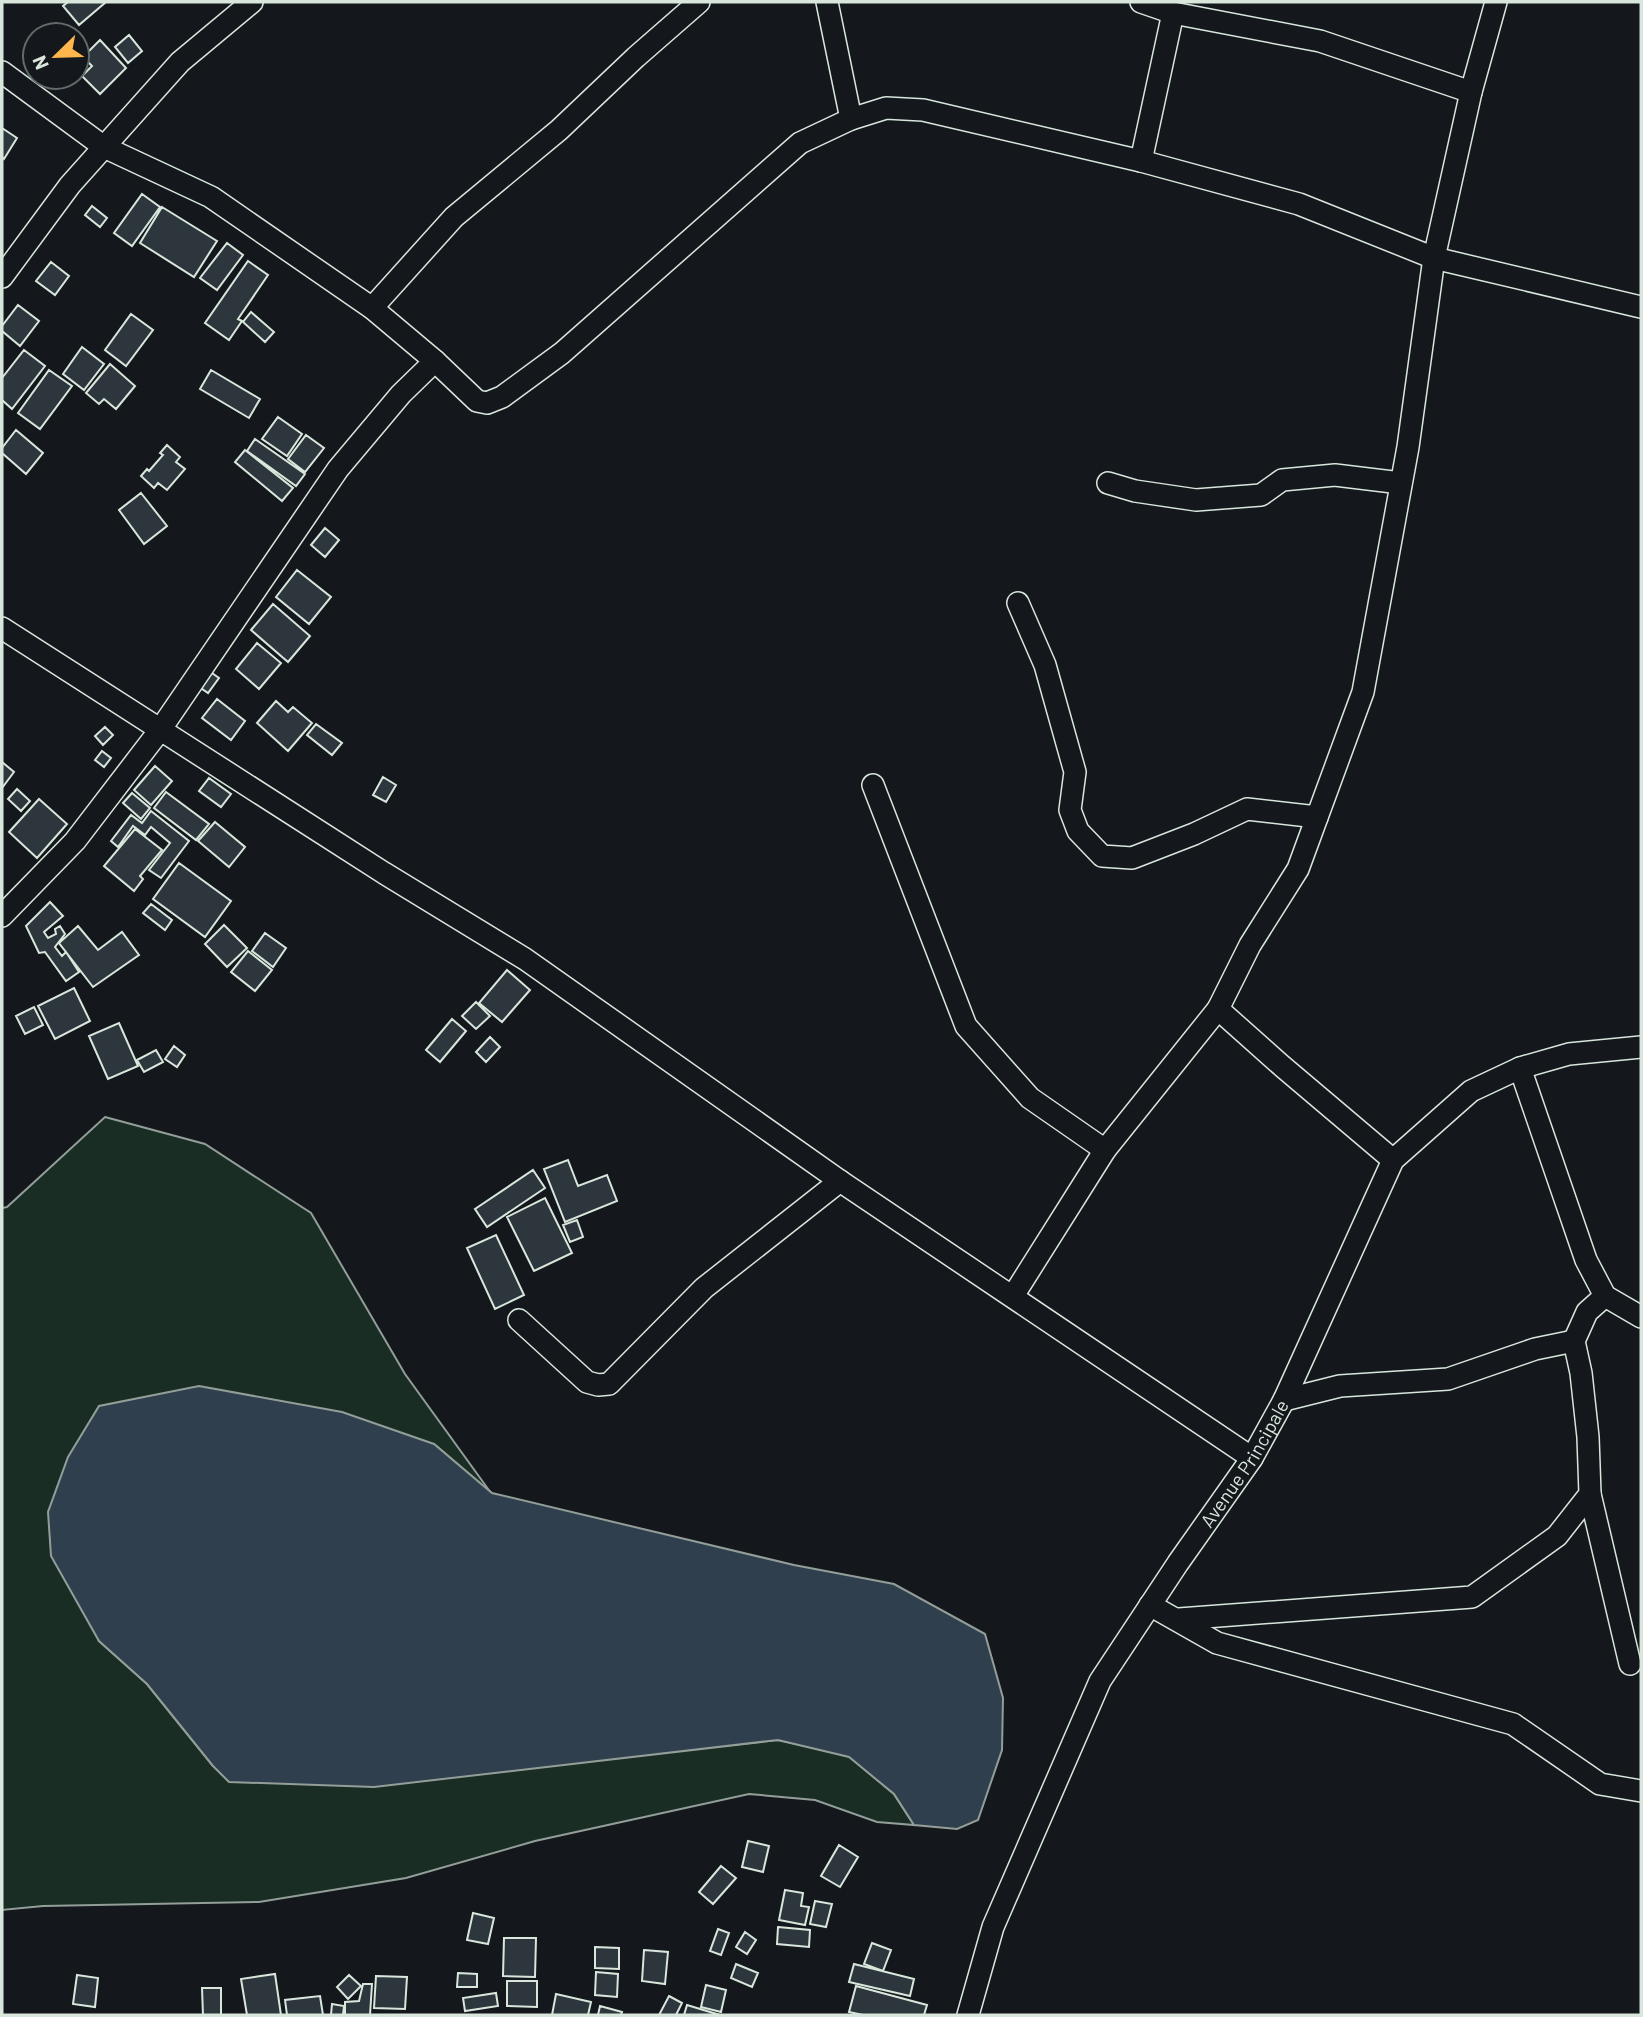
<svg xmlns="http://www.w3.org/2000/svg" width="1643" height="2017" font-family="Barlow,sans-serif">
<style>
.green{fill:#1a2d24;stroke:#939e99;stroke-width:2}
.water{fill:#2f3f4d;stroke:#939e99;stroke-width:2}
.building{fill:#2c363c;stroke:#d8e6dc;stroke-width:2}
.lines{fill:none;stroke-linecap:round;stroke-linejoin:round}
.minor-casing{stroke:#d8e6dc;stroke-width:24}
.minor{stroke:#14181c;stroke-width:21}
.labels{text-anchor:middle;stroke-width:5;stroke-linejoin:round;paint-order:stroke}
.street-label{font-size:19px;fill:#d8e6dc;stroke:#14181c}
</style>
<rect width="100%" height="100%" fill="#14181c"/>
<path class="green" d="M105 1117 205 1144 311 1213 405 1374 491 1493 434 1444 99 1641 147 1684 213 1766 657 1753 778 1740 849 1756 894 1794 914 1825 877 1822 815 1800 749 1794 535 1841 406 1878 259 1902 43 1906 2 1910V1208L7 1207Z"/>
<path class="water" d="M199 1386 342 1412 434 1444 492 1493 794 1565 894 1584 985 1634 1003 1698 1002 1750 978 1820 957 1829 914 1825 894 1794 849 1757 778 1740 374 1787 229 1782 213 1766 147 1684 99 1641 51 1556 48 1512 68 1457 99 1406Z"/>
<path class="building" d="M68 2H106L79 25 63 6Z
M129 35 142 51 128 63 115 47Z
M100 40 126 68 100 94 82 76 92 66 83 57Z
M2 128 17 138 4 159 2 157Z
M142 194 160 207 132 246 114 233Z
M92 206 107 218 100 227 85 215Z
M162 207 217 241 194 277 140 243Z
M227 243 243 255 217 290 200 278Z
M248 261 268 275 238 319 242 321 229 340 205 323Z
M51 262 69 276 55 295 36 281Z
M18 305 39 321 20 346 2 331V326Z
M251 312 274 332 265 342 243 322Z
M131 314 153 330 126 366 105 350Z
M82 347 104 364 84 390 63 374Z
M24 350 45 366 12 409 2 400V378Z
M110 364 135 386 116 409 104 399 99 404 86 393Z
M49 370 72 386 40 429 18 413Z
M211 370 260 399 249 418 200 389Z
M278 417 302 434 287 456 262 439Z
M16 430 43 453 26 474 2 453V448Z
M306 435 324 448 305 472 288 459Z
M255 439 305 474 296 486 247 451Z
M167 445 180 457 176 462 185 469 167 490 158 483 154 488 141 476 147 469 149 471 163 455 160 453Z
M245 450 293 488 282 501 235 462Z
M141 493 167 526 144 544 119 510Z
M325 528 339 540 325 557 311 545Z
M297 570 331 597 309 624 276 597Z
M273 604 310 636 288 662 251 630Z
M257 643 281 663 259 689 236 669Z
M209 671 219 678 208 693 198 686Z
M217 699 245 721 231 740 202 718Z
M276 701 288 712 293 707 312 723 288 751 257 723Z
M316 724 342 743 332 755 307 735Z
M105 727 113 735 103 745 95 736Z
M102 751 111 758 104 767 95 760Z
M2 762 14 772 2 788Z
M155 766 172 781 151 805 134 790Z
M383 777 396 785 386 802 373 795Z
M209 778 231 794 221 807 199 791Z
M17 789 30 801 21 811 8 799Z
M166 792 209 824 196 840 154 808Z
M132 793 150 808 141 819 123 803Z
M39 799 67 824 37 858 9 832Z
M151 811 189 841 161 878 149 870 170 843 151 827 145 835 133 826 118 847 111 841 131 815 142 823Z
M215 822 245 847 229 867 198 841Z
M135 829 162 850 140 876 143 879 134 891 104 866Z
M179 863 231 901 205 937 153 899Z
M50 902 63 916 44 932 48 938 56 934 55 929 60 926 65 934 55 947 62 956 66 952 79 972 66 981 45 952 39 953 26 926Z
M151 904 172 920 165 930 143 913Z
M224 925 247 948 227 967 205 944Z
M78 926 98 950 122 932 139 955 93 987 59 943Z
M265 933 286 948 273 967 252 951Z
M248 951 272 970 255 991 231 972Z
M507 970 530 990 502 1022 479 1003Z
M74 988 90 1021 55 1039 38 1006Z
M476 1002 490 1016 476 1029 462 1016Z
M34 1007 43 1025 25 1034 16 1016Z
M452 1019 466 1031 440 1062 426 1050Z
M119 1023 138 1066 108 1079 89 1036Z
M490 1037 500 1047 486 1062 476 1052Z
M174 1046 185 1055 177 1067 165 1059Z
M156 1050 163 1062 144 1072 137 1060Z
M568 1160 578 1186 607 1175 617 1201 565 1222 544 1169Z
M533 1170 545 1188 487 1227 475 1209Z
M545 1198 572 1253 534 1271 507 1217Z
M577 1220 583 1237 570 1242 563 1225Z
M496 1235 524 1295 495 1309 467 1248Z
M748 1841 769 1846 763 1872 742 1867Z
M839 1845 858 1857 840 1887 821 1876Z
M721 1866 736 1878 713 1904 699 1892Z
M785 1890 803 1893 801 1906 809 1907 805 1925 779 1920Z
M815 1901 832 1904 826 1927 810 1924Z
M473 1913 494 1918 488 1944 467 1940Z
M778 1927 810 1930 809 1947 777 1944Z
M718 1929 729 1933 721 1955 710 1951Z
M745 1932 756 1940 747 1954 736 1947Z
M504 1938H536L535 1977 503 1976Z
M872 1943 891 1950 883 1971 864 1964Z
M595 1947 619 1948V1969L595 1968Z
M644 1950 668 1952 665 1984 642 1981Z
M736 1964 758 1973 752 1987 731 1978Z
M854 1964 914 1979 910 1996 849 1982Z
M596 1972 618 1974 617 1997 595 1995Z
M458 1973 477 1974V1987H457Z
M275 1974 281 2015H247L241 1979Z
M77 1975 98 1978 95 2007 73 2004Z
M349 1975 361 1986 348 1999 337 1987Z
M376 1976 407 1977 405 2009 374 2008Z
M507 1981H537V2007L507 2006Z
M363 1984H372L370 2015H345V2002L359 2001Z
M706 1985 726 1990 721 2012 701 2007Z
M856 1986 927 2005 924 2015H863L849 2012Z
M202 1988H221V2015H203Z
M496 1993 498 2006 465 2011 463 1998Z
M556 1994 591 2002 588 2015H552Z
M320 1996 323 2015H287L285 2000Z
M669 1996 682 2003 676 2015H659Z
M332 2004 344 2006 343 2015H331Z
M687 2005 720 2015H684Z
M600 2006 622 2012 621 2015H598Z"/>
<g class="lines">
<g class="minor-casing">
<g id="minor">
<path d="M827 2 851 119"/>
<path d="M1141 2 1173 13 1320 41 1471 92"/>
<path d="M2 72 104 147 211 197 372 308 435 361 477 401 487 403 502 397 562 353 800 143 851 119 886 108 923 110 1141 161 1299 204 1434 258 1641 307"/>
<path d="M1141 161 1173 13"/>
<path d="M2 277 70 185 180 62 252 2"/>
<path d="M372 308 454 217 559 130 636 57 699 2"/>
<path d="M1108 483 1135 491 1196 500 1261 495 1282 480 1335 475 1401 483"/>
<path d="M1018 603 1045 665 1075 772 1070 810 1078 831 1102 856 1132 858 1194 834 1247 809 1317 817"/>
<path d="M2 628 384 873 525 959 840 1181 1252 1458"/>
<path d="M873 785 966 1026 1030 1098 1105 1150"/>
<path d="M2 916 75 841 160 730 338 469 401 394 435 361"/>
<path d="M1520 1068 1586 1260 1605 1296 1641 1317"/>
<path d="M1393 1160 1282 1066 1218 1009 1250 945 1298 869 1363 692 1408 447 1434 258 1471 92 1496 2"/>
<path d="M1013 1296 1105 1150 1218 1009"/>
<path d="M519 1320 587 1382 598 1385 609 1384 704 1288 840 1181"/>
<path d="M1284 1400 1340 1386 1448 1379 1535 1349 1574 1341"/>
<path d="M1590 1494 1630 1664"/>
<path d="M1150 1605 1217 1643 1513 1724 1600 1784 1641 1791"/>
<path d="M1179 1619 1472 1597 1557 1536 1590 1494 1588 1437 1581 1373 1574 1341 1587 1312 1605 1296"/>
<path id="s1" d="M968 2015 993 1927 1100 1681 1178 1563 1252 1458 1284 1400 1393 1160 1471 1091 1520 1068 1569 1054 1641 1047"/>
</g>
</g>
<use href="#minor" class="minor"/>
</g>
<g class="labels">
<g class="street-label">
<text dy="7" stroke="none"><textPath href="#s1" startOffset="621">Avenue Principale</textPath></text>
</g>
</g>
<rect width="1643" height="2017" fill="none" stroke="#d8e6dc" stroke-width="7"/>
<g transform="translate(56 56) rotate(247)"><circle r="33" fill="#14181c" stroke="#626a69" stroke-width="2"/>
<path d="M0-5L12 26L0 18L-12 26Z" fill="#ffb74d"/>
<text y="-10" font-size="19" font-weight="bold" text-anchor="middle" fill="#d8e6dc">N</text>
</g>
</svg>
